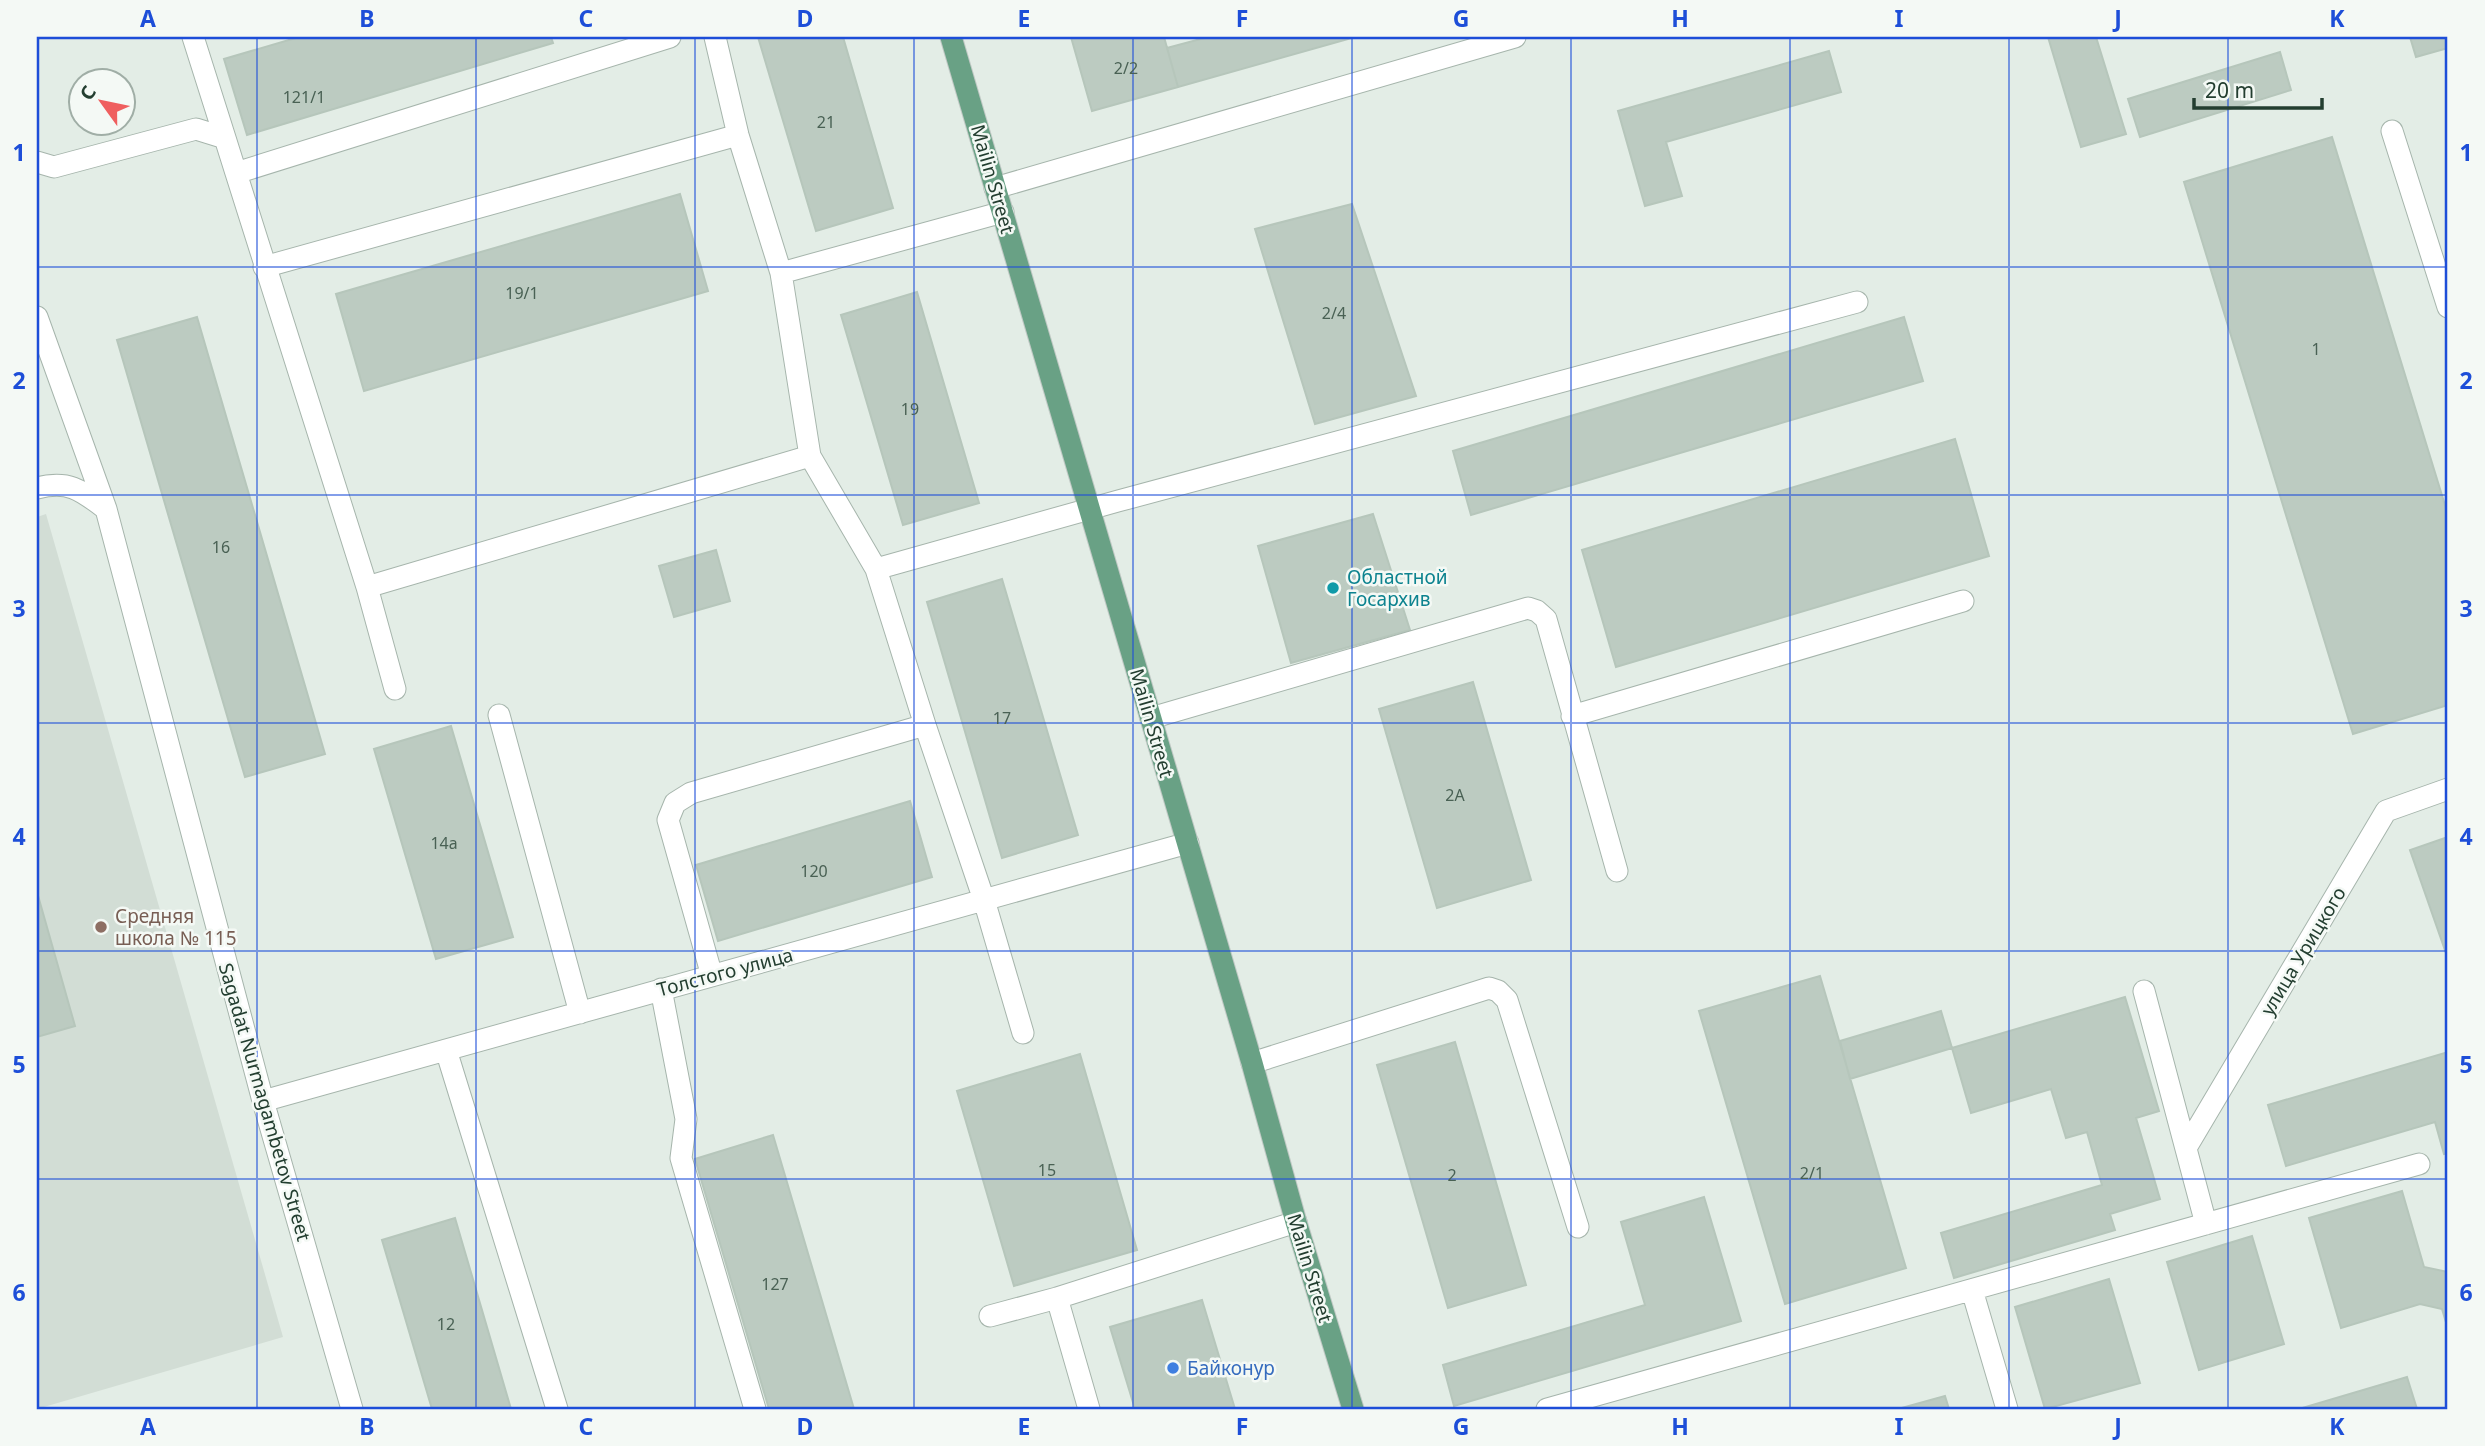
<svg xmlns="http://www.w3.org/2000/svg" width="2485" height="1446" font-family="'Noto Sans',sans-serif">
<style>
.built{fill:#d2ddd5}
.building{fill:#bccbc1;stroke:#b6c6bb;stroke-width:2}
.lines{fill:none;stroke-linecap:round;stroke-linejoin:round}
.minor-casing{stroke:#a6b5ac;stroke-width:23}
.major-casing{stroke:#c1c9c5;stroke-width:23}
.minor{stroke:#fff;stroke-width:21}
.major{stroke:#69a185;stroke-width:21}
.grid{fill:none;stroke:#1d4ed8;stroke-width:2;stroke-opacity:0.55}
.culture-dot{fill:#0f9aa8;stroke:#f4f9f5;stroke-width:2.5}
.education-dot{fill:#8d6e63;stroke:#f4f9f5;stroke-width:2.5}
.shop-dot{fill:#3f7fe0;stroke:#f4f9f5;stroke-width:2.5}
.labels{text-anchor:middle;stroke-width:5;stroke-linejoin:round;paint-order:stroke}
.number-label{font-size:16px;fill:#496154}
.street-label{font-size:19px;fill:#233e30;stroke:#f4f9f5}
.culture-label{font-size:19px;fill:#0d838f;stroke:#f4f9f5;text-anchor:start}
.education-label{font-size:19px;fill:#785e54;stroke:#f4f9f5;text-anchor:start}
.shop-label{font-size:19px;fill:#366cbe;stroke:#f4f9f5;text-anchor:start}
.neatline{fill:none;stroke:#1d4ed8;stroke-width:2.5}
.grid-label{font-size:23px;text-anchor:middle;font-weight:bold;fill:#1d4ed8}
</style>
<rect width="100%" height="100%" fill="#e3ede6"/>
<path class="built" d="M46 514 283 1337 37 1409V517Z"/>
<path class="building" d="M299 37H551L553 43 247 135 224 59Z
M758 37H843L893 208 816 231Z
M1071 37H1164L1178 87 1092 111Z
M1208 37H1355L1178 87 1167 48Z
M2048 37H2096L2126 134 2081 147Z
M2410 37H2448V48L2416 57Z
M1829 51 1841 92 1666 142 1682 196 1645 206 1618 111Z
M2280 52 2291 90 2140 137 2128 99Z
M2332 137 2448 515V705L2353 734 2184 182Z
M680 194 708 291 364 391 336 294Z
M1352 204 1416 396 1315 424 1255 229Z
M917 292 979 503 903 525 841 315Z
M197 317 325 754 245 777 117 340Z
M1904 317 1923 381 1471 515 1453 451Z
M1955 439 1989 556 1616 667 1582 550Z
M1373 514 1410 630 1291 663 1258 546Z
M716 550 730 601 674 617 659 566Z
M1002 579 1078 835 1002 858 927 602Z
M1473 682 1531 880 1437 908 1379 709Z
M451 726 513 937 436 959 374 749Z
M910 801 932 877 718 941 696 865Z
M2448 837V956H2447L2410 850Z
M37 892 75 1026 37 1037Z
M1820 976 1906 1268 1785 1304 1699 1011Z
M2125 997 2159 1111 2136 1118 2160 1199 2110 1214 2115 1230 1954 1278 1941 1233 2102 1185 2087 1132 2066 1138 2051 1089 1971 1113 1952 1048Z
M1941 1011 1952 1048 1850 1079 1840 1041Z
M1455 1042 1526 1285 1448 1308 1377 1065Z
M2448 1052V1153L2444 1154 2435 1122 2286 1166 2268 1105Z
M1080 1054 1137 1250 1014 1286 957 1091Z
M773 1135 854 1409H769L695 1159Z
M2402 1191 2424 1267 2448 1272V1329L2442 1309 2420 1304 2341 1328 2309 1218Z
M1704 1197 1741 1321 1454 1406 1443 1365 1645 1305 1621 1222Z
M455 1218 511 1409H432L382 1240Z
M2252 1236 2284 1344 2199 1370 2167 1262Z
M2109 1279 2140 1383 2045 1409 2015 1307Z
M1202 1300 1235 1409H1135L1110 1327Z
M2407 1377 2417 1409H2299Z
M1945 1396 1949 1409H1898Z"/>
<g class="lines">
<g class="minor-casing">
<path id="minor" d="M193 37 225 138
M715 37 738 135 781 273 810 456 876 569 925 725 984 900 1023 1033
M2392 131 2448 307
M37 162 54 167 196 129 225 138 236 173 670 37
M236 173 367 587 395 689
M995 188 1515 37
M264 267 738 135
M781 273 1003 212
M37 317 106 509 263 1101 352 1409
M37 488C69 480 81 490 106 509
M876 569 1118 501 1857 302
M367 587 810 456
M499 715 580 1013
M1572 716 1963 601
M1151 718 1528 608 1537 611 1546 619 1617 871
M712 976 668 820 675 803 691 793 925 725
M661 989 686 1119 681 1158 755 1409
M2144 991 2206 1224
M446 1050 557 1409
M1252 1063 1489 988 1498 991 1507 1000 1578 1227
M263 1101 1188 843
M2186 1148 2386 811 2448 789
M1972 1290 2007 1409
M1057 1298 1089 1409
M990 1316 1057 1298 1296 1222
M1547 1409 2419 1164"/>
</g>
<g class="major-casing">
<path id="major" d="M951 37 1252 1063 1296 1222 1353 1409"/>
</g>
<use href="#minor" class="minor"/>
<use href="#major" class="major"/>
</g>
<path class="grid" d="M257 37V1409M476 37V1409M695 37V1409M914 37V1409M1133 37V1409M1352 37V1409M1571 37V1409M1790 37V1409M2009 37V1409M2228 37V1409M37 267H2448M37 495H2448M37 723H2448M37 951H2448M37 1179H2448"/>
<circle class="culture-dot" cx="1333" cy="588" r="7"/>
<circle class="education-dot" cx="101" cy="927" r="7"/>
<circle class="shop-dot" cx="1173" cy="1368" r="7"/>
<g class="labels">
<g class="number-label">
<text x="1126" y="74">2/2</text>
<text x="304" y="103">121/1</text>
<text x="826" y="128">21</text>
<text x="522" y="299">19/1</text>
<text x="1334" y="319">2/4</text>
<text x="2316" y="355">1</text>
<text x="910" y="415">19</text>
<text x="221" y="553">16</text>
<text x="1002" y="724">17</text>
<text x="1455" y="801">2А</text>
<text x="444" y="849">14а</text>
<text x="814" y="877">120</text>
<text x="1047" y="1176">15</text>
<text x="1812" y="1179">2/1</text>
<text x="1452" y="1181">2</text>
<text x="775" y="1290">127</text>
<text x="446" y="1330">12</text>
</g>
<g class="street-label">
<text transform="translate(993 179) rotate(74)" y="7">Mailin Street</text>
<text transform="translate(1152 723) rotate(74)" y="7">Mailin Street</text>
<text transform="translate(2303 951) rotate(-59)" y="7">улица Урицкого</text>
<text transform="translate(725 972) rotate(-15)" y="7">Толстого улица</text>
<text transform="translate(265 1102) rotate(74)" y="7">Sagadat Nurmagambetov Street</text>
<text transform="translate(1310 1268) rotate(73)" y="7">Mailin Street</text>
</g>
<g class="culture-label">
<text x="1347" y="584">Областной<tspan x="1347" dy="22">Госархив</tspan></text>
</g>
<g class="education-label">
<text x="115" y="923">Средняя<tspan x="115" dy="22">школа № 115</tspan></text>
</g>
<g class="shop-label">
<text x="1187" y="1375">Байконур</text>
</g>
</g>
<rect width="2485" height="1446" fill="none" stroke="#f4f9f5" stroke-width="77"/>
<g transform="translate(102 102) rotate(303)"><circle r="33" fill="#f4f9f5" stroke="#a0aea6" stroke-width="2"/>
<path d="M0-5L12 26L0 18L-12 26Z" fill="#ef5f5f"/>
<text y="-10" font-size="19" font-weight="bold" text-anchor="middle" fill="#233e30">С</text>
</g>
<path d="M2194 98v10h128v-10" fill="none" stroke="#233e30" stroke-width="3.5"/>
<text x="2205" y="98" font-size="21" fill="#233e30" stroke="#f4f9f5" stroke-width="5" paint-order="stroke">20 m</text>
<rect x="38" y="38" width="2408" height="1370" class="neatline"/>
<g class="grid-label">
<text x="148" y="27">A</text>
<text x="367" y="27">B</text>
<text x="586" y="27">C</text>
<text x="805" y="27">D</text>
<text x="1024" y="27">E</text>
<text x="1242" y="27">F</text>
<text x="1461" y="27">G</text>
<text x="1680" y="27">H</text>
<text x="1899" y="27">I</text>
<text x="2118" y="27">J</text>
<text x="2337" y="27">K</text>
<text x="19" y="161">1</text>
<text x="2466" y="161">1</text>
<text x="19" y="389">2</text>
<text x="2466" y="389">2</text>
<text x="19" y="617">3</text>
<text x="2466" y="617">3</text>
<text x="19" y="845">4</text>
<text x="2466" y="845">4</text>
<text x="19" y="1073">5</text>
<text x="2466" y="1073">5</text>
<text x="19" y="1301">6</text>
<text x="2466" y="1301">6</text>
<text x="148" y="1435">A</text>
<text x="367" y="1435">B</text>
<text x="586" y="1435">C</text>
<text x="805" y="1435">D</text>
<text x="1024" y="1435">E</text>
<text x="1242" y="1435">F</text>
<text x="1461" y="1435">G</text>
<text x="1680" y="1435">H</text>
<text x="1899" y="1435">I</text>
<text x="2118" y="1435">J</text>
<text x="2337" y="1435">K</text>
</g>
</svg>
